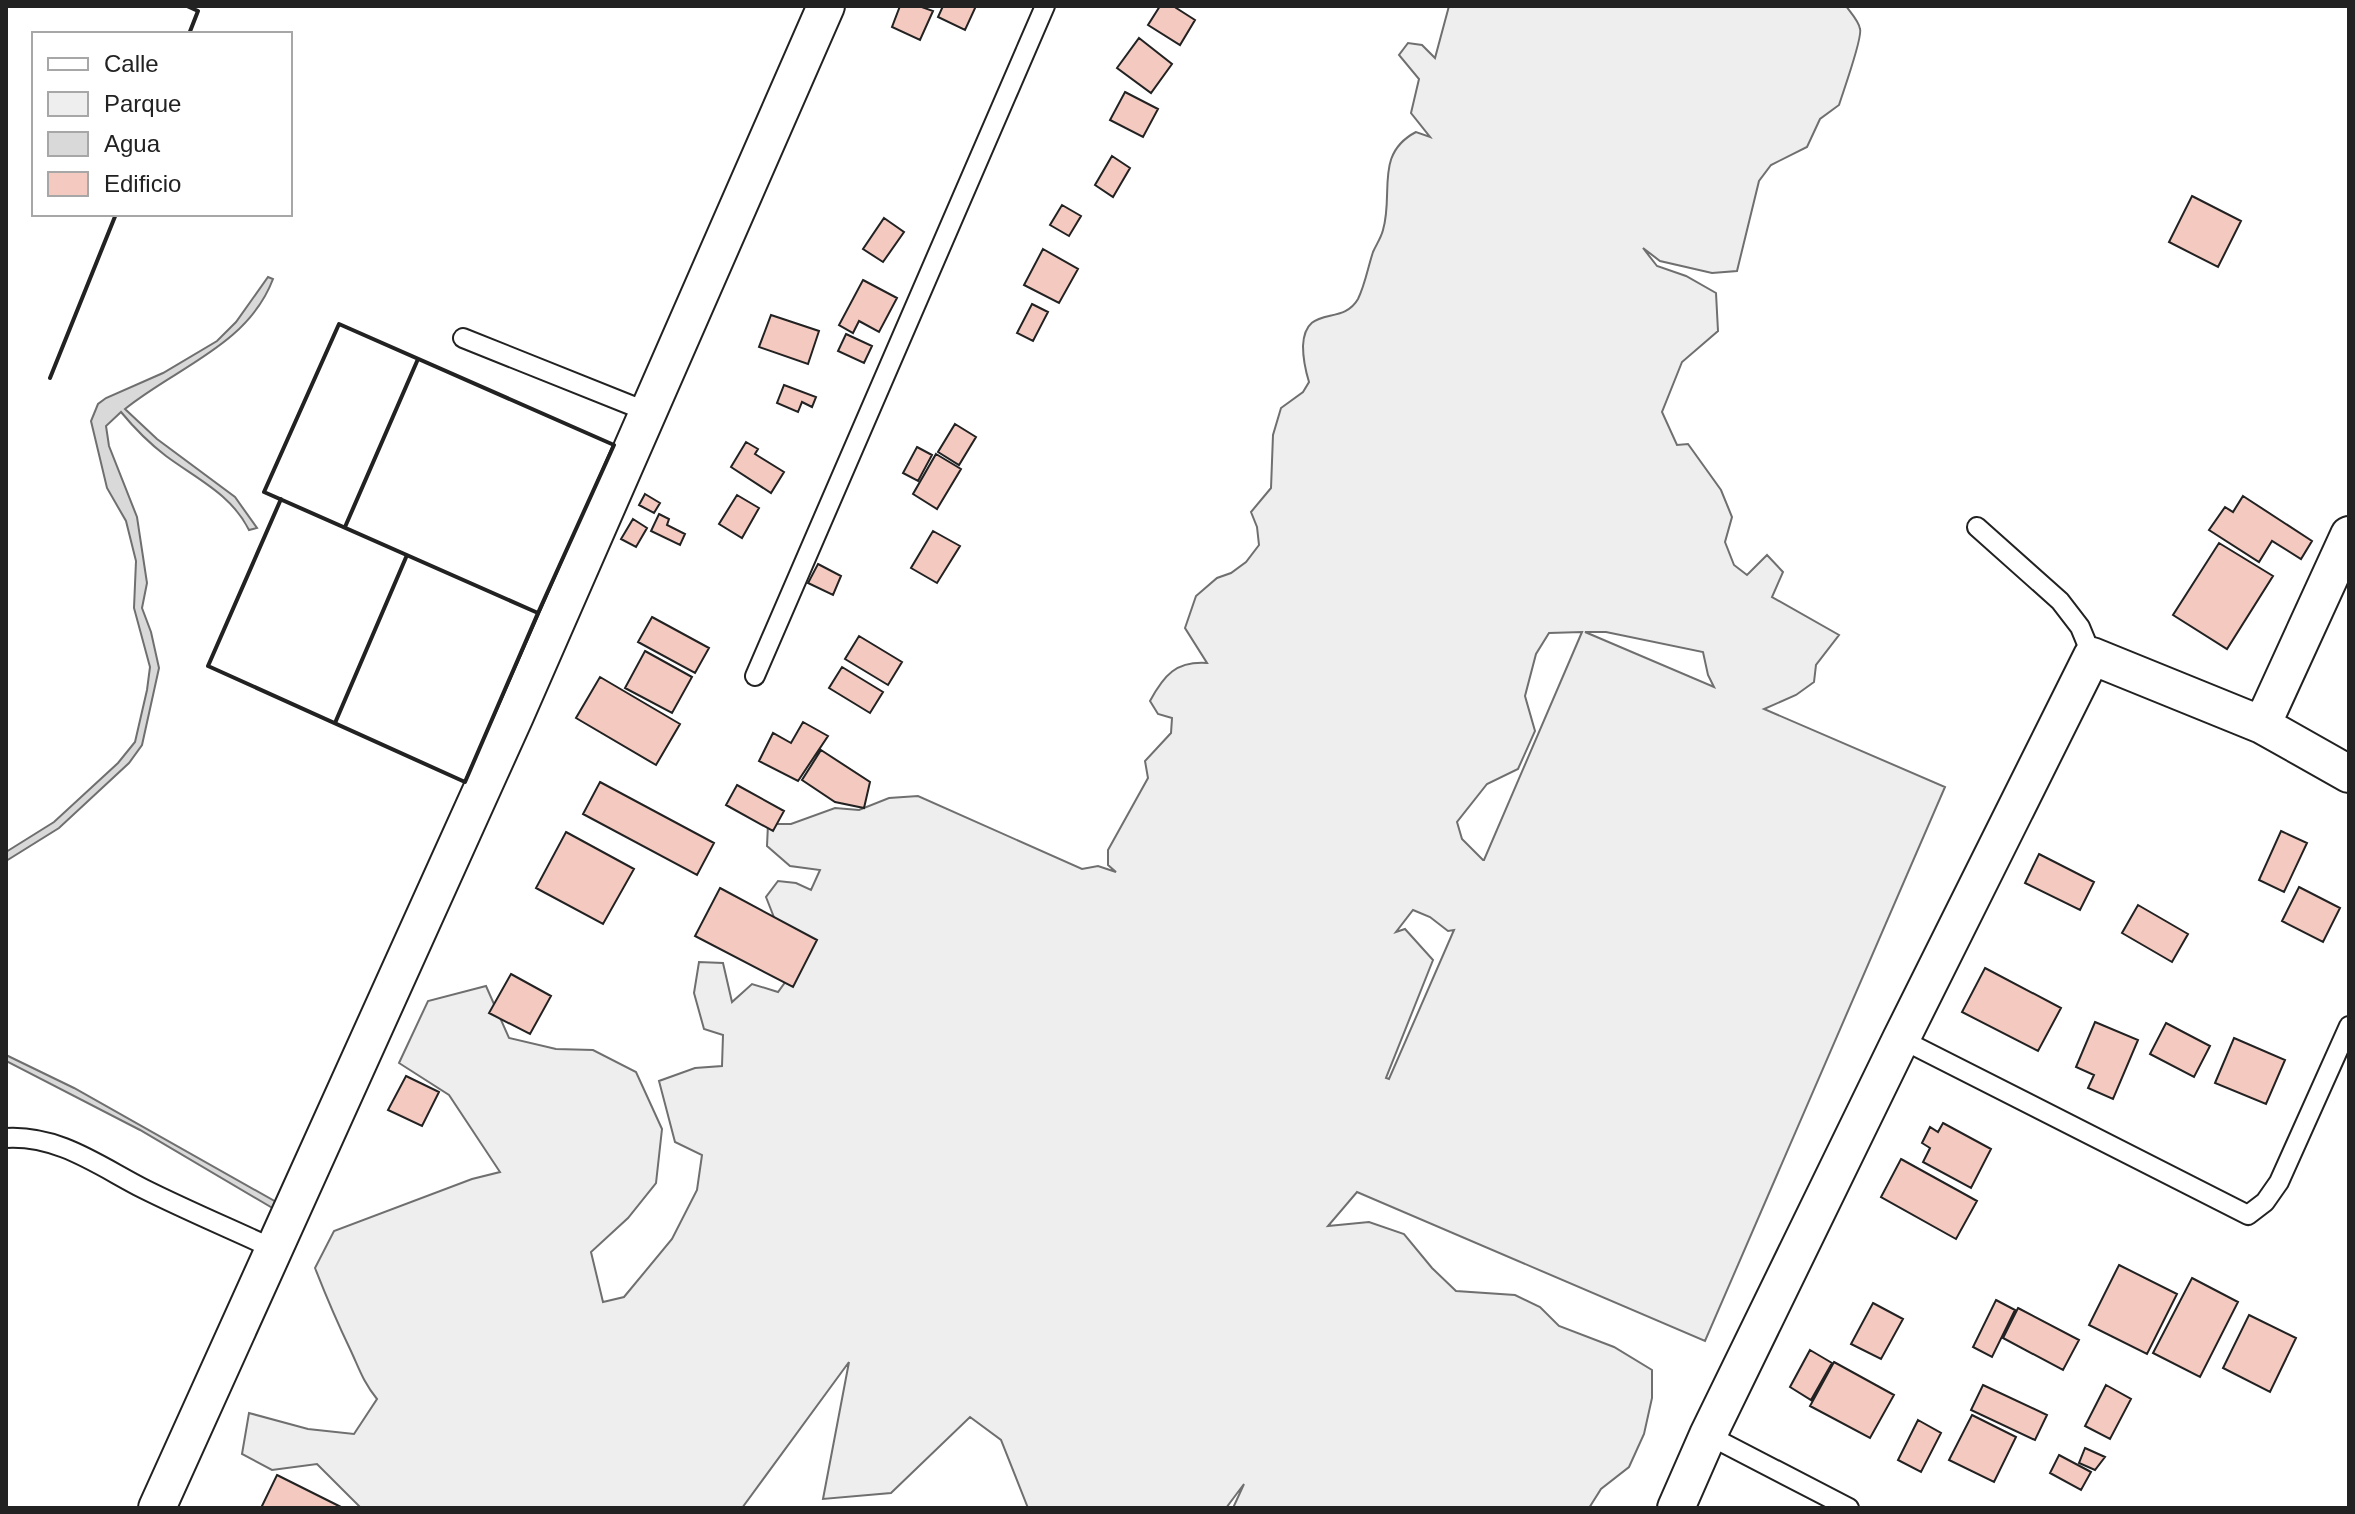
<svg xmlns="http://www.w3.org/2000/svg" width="2355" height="1514" font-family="Helvetica,sans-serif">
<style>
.green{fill:#eee;stroke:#6f6f6f;stroke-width:2;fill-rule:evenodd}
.water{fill:#d9d9d9;stroke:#6f6f6f;stroke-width:2}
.building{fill:#f3c9c0;stroke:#222;stroke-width:2}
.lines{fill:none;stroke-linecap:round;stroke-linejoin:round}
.service-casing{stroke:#222;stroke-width:22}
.minor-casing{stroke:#222;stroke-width:40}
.service{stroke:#fff;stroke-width:18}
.minor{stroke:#fff;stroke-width:36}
.wall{stroke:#222;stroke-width:4}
</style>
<rect width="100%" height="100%" fill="#fff"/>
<path class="green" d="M1449 6H1846C1850 12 1859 21 1860 29 1863 37 1843 92 1839 105L1820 119 1807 147 1771 165 1759 181 1737 271 1712 273 1660 261 1643 248 1657 266 1686 276 1716 293 1718 331 1682 362 1662 412 1677 445 1688 444 1721 490 1732 517 1725 542 1734 565 1747 575 1767 555 1783 572 1772 597 1839 635 1816 665 1814 682 1796 695 1764 709 1945 787 1705 1341 1357 1192 1328 1226 1369 1222 1404 1234 1432 1268 1456 1291 1515 1295 1540 1307 1559 1326 1614 1347 1652 1370V1398L1644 1434 1629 1467 1601 1489 1589 1508H1233L1244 1484 1226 1508H1028L1001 1440 970 1417 891 1493 823 1499 849 1362 742 1508H361L317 1464 272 1470 242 1454 249 1413 308 1429 354 1434 377 1399C363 1382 359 1368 350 1349 337 1322 326 1296 315 1268L334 1231 472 1179 500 1172 449 1095 399 1063 428 1001 486 986 509 1038 556 1049 593 1050 636 1072 662 1129 656 1183 628 1218 591 1252 603 1302 624 1297 672 1239 697 1190 702 1155 675 1142 659 1081 695 1068 722 1066 723 1035 704 1029 694 993 699 962 723 963 732 1002 752 984 778 992 807 952 777 925 766 897 778 881 796 883 811 890 820 870 790 866 767 846 768 824H791L835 808 859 810 889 798 918 796 1082 869 1098 866 1116 872 1108 865V850L1148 778 1145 761 1171 733 1172 718 1158 714 1150 701C1164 675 1176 661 1207 663L1185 628 1196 596 1217 578 1231 573 1246 562 1259 545 1257 527 1251 512 1271 488 1273 435 1281 408 1303 392 1309 382C1305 369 1303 360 1303 346 1305 303 1342 327 1358 299 1365 285 1368 267 1373 252 1376 245 1381 238 1383 230 1394 193 1374 154 1416 132L1430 137 1411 113 1419 79 1399 55 1408 43 1422 45 1435 58ZM1582 632 1484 860H1483L1462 839 1457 822 1487 784 1518 769 1535 731 1525 696 1536 654 1549 633ZM1585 632H1606L1703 652 1708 675 1714 687ZM1413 910 1430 917 1448 931 1454 930 1389 1079 1386 1078 1433 960 1405 929 1396 932Z"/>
<path class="water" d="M268 277 273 279C248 345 177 367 125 409L157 439 235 497 257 528 249 530C231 494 197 479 166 456 149 443 135 429 121 412L106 426 109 446 137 517 147 583 142 608 151 632 159 668 142 745 129 763 59 828 6 861V852L54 822 118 763 135 742 147 690 150 667 134 608 136 561 126 521 107 488 91 421 98 404 106 398 163 373 217 341 236 322Z
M6 1055 74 1088 278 1203 286 1216 140 1130 6 1061Z"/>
<path class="building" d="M900 6H919L933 11 920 40 892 27Z
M943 6H976L965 30 938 17Z
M1160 6H1173L1195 20 1180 45 1148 25Z
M1139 38 1172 64 1151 93 1117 68Z
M1125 92 1158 109 1143 137 1110 120Z
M1112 156 1130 168 1113 197 1095 185Z
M2192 196 2241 221 2218 267 2169 242Z
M1062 205 1081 216 1069 236 1050 225Z
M884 218 904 232 883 262 863 249Z
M1043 249 1078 269 1059 303 1024 285Z
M863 280 897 298 879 332 859 321 853 333 839 325Z
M1032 304 1048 312 1033 341 1017 333Z
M771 315 819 331 808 364 759 347Z
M846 334 872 346 864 363 838 351Z
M784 385 816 397 812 407 802 402 798 412 777 403Z
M955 424 976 437 959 465 938 452Z
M746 442 758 449 755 454 784 472 771 493 731 467Z
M917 447 932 455 918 481 903 473Z
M936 454 961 469 937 509 913 494Z
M645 494 660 503 654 513 639 505Z
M737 495 759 508 742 538 719 524Z
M2243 496 2312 541 2301 559 2272 541 2259 562 2209 530 2225 507 2233 512Z
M659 514 669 519 667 525 685 534 680 545 651 531Z
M633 519 647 528 636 547 621 539Z
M933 531 960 546 937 583 911 568Z
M2219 543 2273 576 2227 649 2173 615Z
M818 564 841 576 833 595 808 583Z
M652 617 709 648 695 673 638 642Z
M859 636 902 662 888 685 845 659Z
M645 651 692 677 672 713 625 688Z
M842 667 883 692 870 713 829 688Z
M600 677 680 724 656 765 576 718Z
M803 722 828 736 798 781 759 761 773 733 791 743Z
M821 750 870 782 864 808 835 802 802 780Z
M600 782 714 843 697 875 583 814Z
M737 785 784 811 773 831 726 805Z
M2281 831 2307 843 2284 892 2259 880Z
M566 832 634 869 603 924 536 888Z
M2039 854 2094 882 2080 910 2025 883Z
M2299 887 2340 908 2323 942 2282 921Z
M720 888 817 940 793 987 695 936Z
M2138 905 2188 934 2172 962 2122 933Z
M1985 968 2061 1008 2038 1051 1962 1012Z
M511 974 551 996 530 1034 489 1013Z
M2095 1022 2138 1040 2113 1099 2088 1088 2094 1075 2076 1067Z
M2166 1023 2210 1046 2194 1077 2150 1054Z
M2234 1038 2285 1060 2266 1104 2215 1083Z
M406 1076 439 1092 422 1126 388 1110Z
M1943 1123 1991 1149 1971 1188 1923 1162 1930 1148 1922 1143 1930 1127 1938 1132Z
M1901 1159 1977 1201 1956 1239 1881 1197Z
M2119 1265 2177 1294 2147 1354 2089 1325Z
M2192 1278 2238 1302 2200 1377 2153 1353Z
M1996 1300 2015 1310 1992 1357 1973 1347Z
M1873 1303 1903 1319 1881 1359 1851 1344Z
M2018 1308 2079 1340 2063 1370 2003 1338Z
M2249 1315 2296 1338 2270 1392 2223 1368Z
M1810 1350 1832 1363 1811 1400 1790 1387Z
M1834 1362 1894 1395 1870 1438 1810 1406Z
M1983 1385 2047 1415 2035 1440 1971 1410Z
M2106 1385 2131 1399 2110 1439 2085 1426Z
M1972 1415 2016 1437 1994 1482 1949 1460Z
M1918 1420 1941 1433 1921 1472 1898 1460Z
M2085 1448 2105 1457 2095 1470 2079 1463Z
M2059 1455 2091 1472 2081 1490 2050 1473Z
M277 1475 343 1508H261Z"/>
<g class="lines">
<g class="service-casing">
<path id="service" d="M463 338 648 412
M1977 527 2060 601 2080 627 2092 656
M755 676 1045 6
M1901 1039 2248 1215 2265 1202 2279 1182 2349 1026
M6 1138C59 1135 99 1166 144 1189 186 1210 231 1229 274 1249
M1708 1435 1849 1508"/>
</g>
<g class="minor-casing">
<path id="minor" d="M2262 725 2349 535
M157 1508 515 716 826 6
M1676 1508 1708 1435 1901 1039 2092 656 2262 725 2349 774"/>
</g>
<use href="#service" class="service"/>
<use href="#minor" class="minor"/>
<path class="wall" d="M187 6 198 11 189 34
M339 324 614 445 538 613 264 492Z
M50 378 116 214
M281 499 208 666 465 782 538 613
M345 527 418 359
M335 723 407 555"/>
</g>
<rect width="2355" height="1514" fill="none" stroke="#222222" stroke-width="16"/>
<rect x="32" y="32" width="260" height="184" fill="#ffffff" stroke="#a7a7a7" stroke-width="2"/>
<rect x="48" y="58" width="40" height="12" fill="#ffffff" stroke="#a7a7a7" stroke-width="2"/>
<text x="104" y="72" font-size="24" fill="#222222">Calle</text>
<rect x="48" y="92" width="40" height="24" fill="#eeeeee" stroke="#a7a7a7" stroke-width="2"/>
<text x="104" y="112" font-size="24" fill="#222222">Parque</text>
<rect x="48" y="132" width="40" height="24" fill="#d9d9d9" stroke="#a7a7a7" stroke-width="2"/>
<text x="104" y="152" font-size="24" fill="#222222">Agua</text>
<rect x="48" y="172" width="40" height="24" fill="#f3c9c0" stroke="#a7a7a7" stroke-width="2"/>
<text x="104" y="192" font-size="24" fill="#222222">Edificio</text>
</svg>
